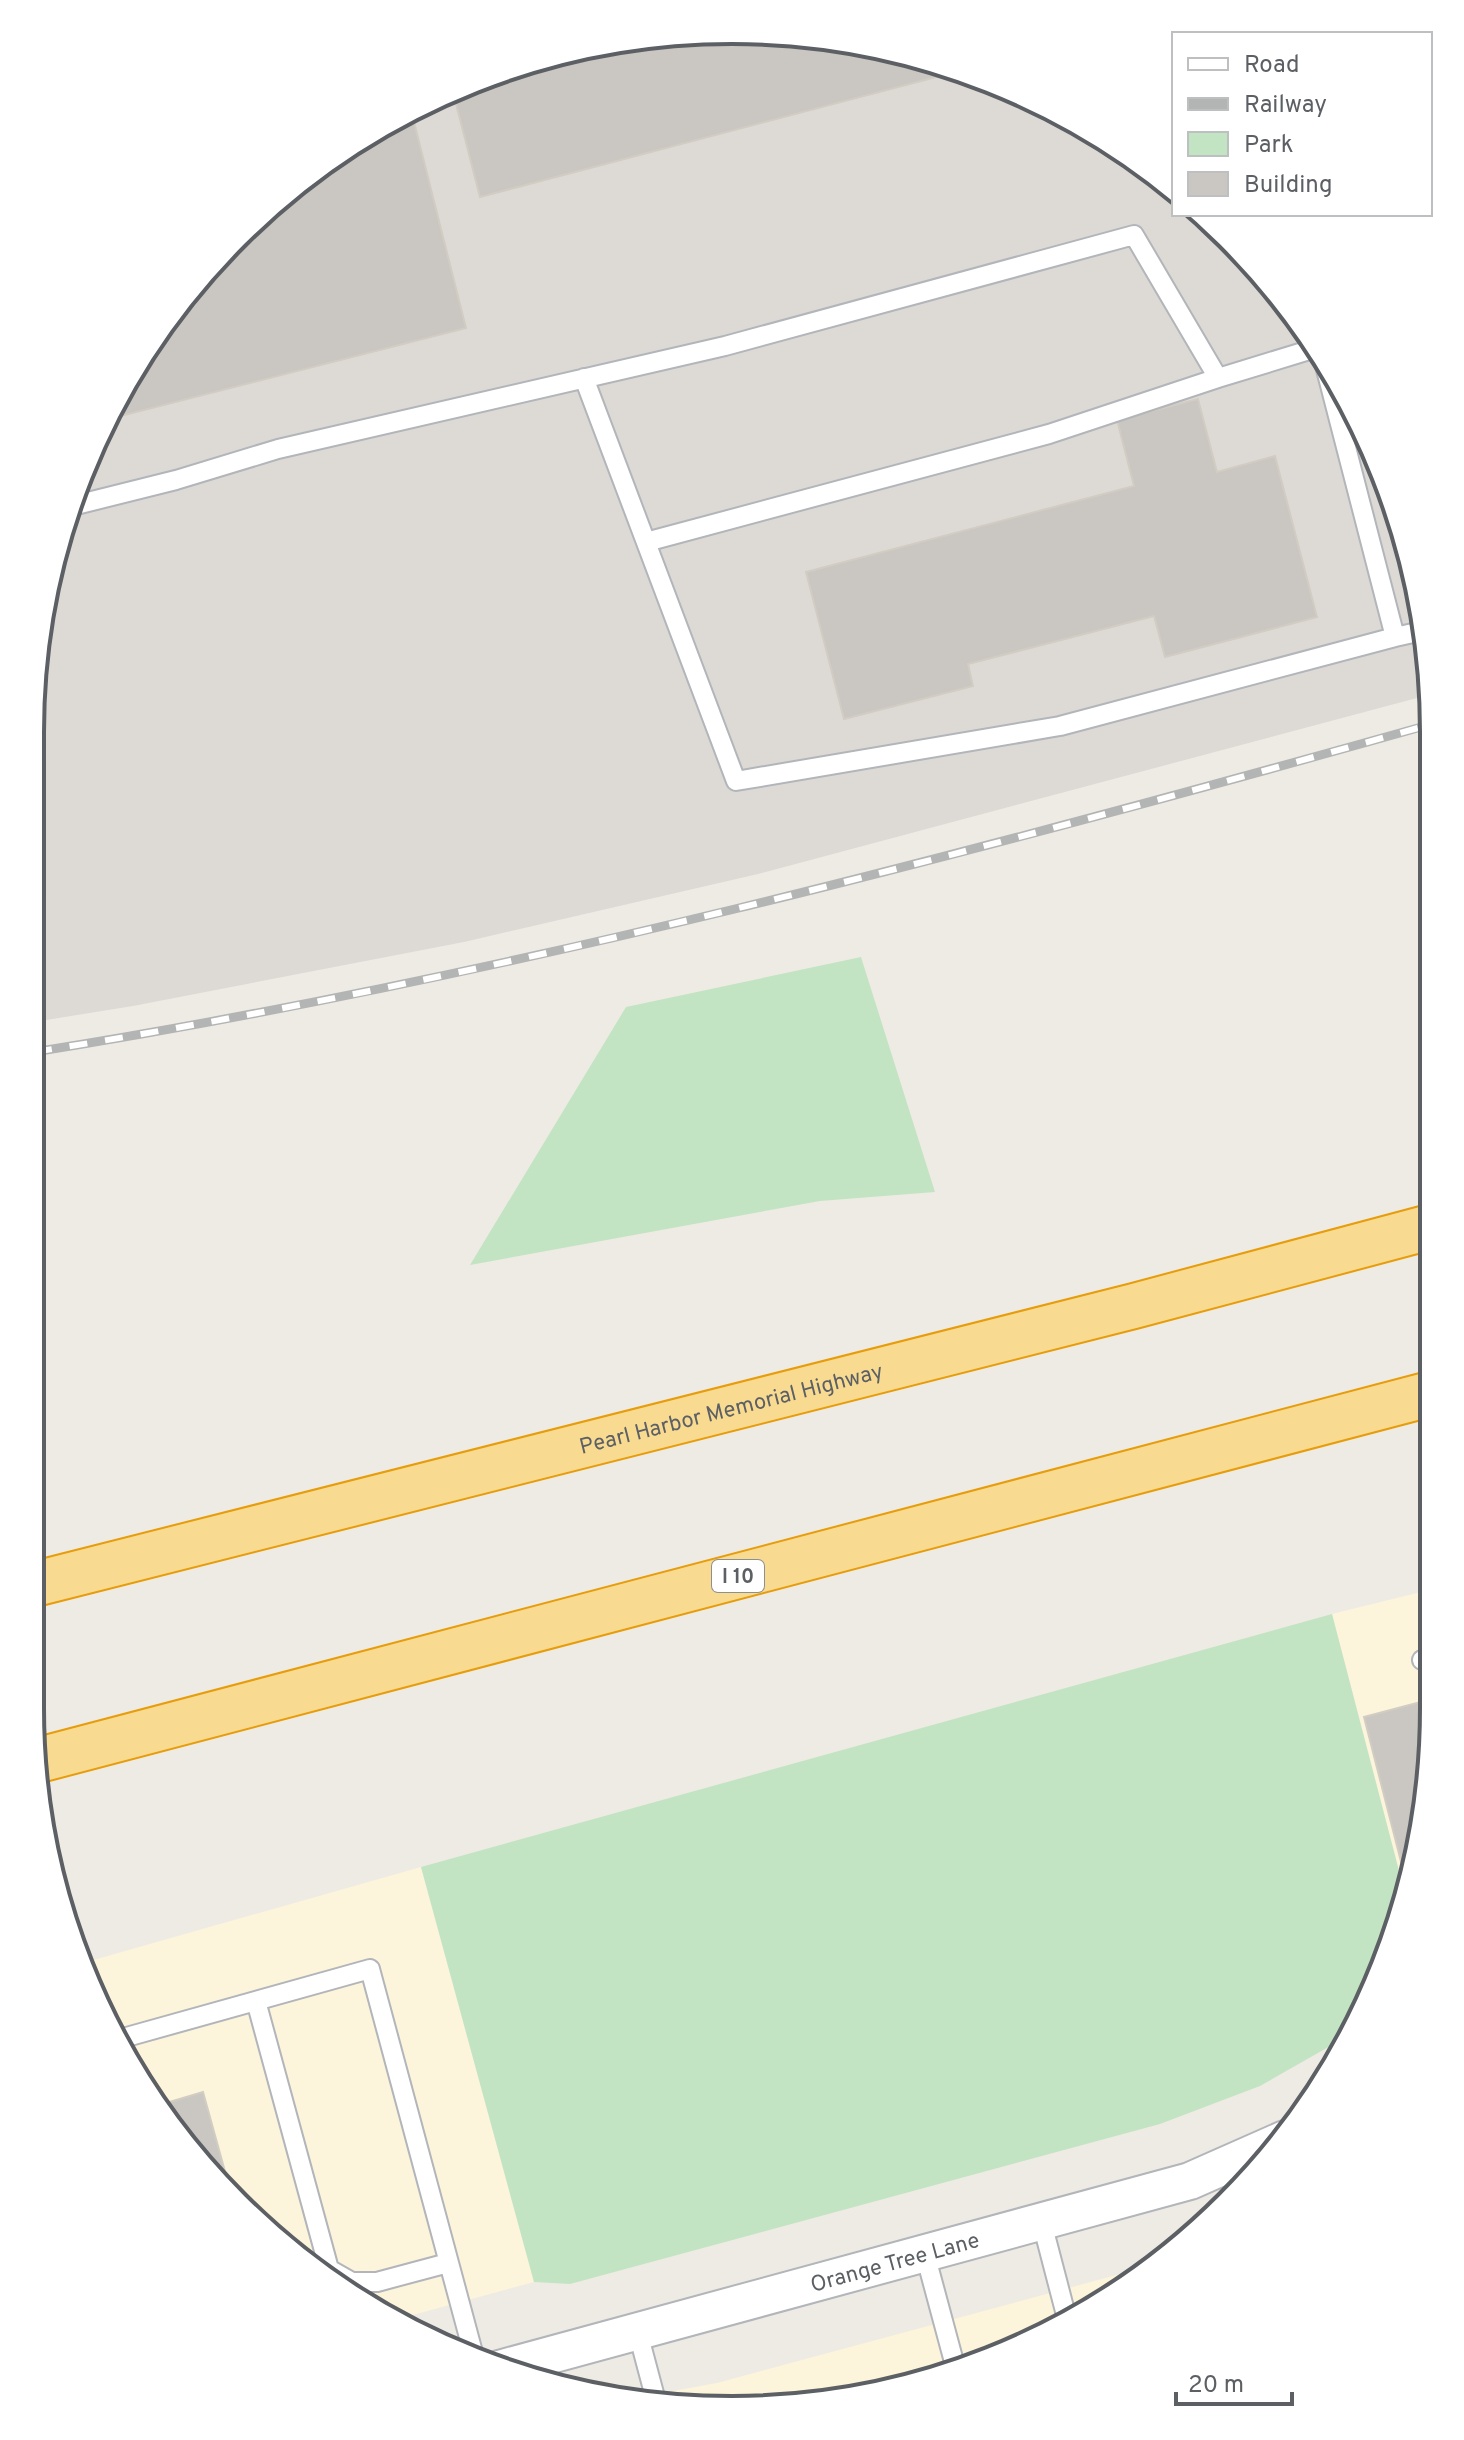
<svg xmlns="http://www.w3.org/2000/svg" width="1464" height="2440" font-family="Overpass,sans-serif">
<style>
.commercial{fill:#fcf4db}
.industrial{fill:#dddad6}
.green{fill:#c3e4c2}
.building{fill:#cac6c1;stroke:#d2cdc3;stroke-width:2}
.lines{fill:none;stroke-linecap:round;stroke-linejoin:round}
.lane-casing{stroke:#b2b5b9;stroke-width:22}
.street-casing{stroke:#b2b5b9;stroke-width:40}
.highway-casing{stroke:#e79d0b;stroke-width:48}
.lane{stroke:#fff;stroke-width:18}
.street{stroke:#fff;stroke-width:36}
.highway{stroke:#f8db91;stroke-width:44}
.rail-casing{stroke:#b3b4b4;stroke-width:9}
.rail{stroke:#fff;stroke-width:6;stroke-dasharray:18;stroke-linecap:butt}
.labels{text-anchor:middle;stroke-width:6;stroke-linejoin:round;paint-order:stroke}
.shield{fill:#fff;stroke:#8d9092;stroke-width:2}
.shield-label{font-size:20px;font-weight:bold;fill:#5c6064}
.street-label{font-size:22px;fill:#5c6064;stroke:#fff}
.rim{fill:none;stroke:#5c6064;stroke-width:4}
</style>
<rect width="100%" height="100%" fill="#eeebe4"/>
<path class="commercial" d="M1429 1590 1428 1799 1404 1890 1332 1614Z
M421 1867 534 2282 398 2319 342 2291 175 2135 83 1963Z
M1161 2263 957 2373 732 2410 646 2396 717 2383Z"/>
<path class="industrial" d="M777 31 913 54 1042 102 1159 175 1174 189V214H1201L1260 269 1340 381 1397 507 1432 694 758 874 464 942 133 1006 34 1022 36 641 83 464 175 305 269 205 381 124 506 67Z"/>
<path class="green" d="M861 957 935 1192 820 1201 470 1265 626 1007Z
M1332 1614 1404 1890 1381 1976 1346 2037 1260 2086 1160 2124 570 2284 534 2282 421 1867Z"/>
<path class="building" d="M777 31 913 54 959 71 480 197 453 92 506 67 640 36Z
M411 110 466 328 109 419 175 305 269 205 381 124Z
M1198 399 1217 472 1275 456 1317 617 1165 657 1154 616 968 664 973 686 844 719 806 572 1134 486 1117 420Z
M1428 1700V1799L1406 1881 1364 1717Z
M203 2092 229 2186 175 2135 159 2105Z"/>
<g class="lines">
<g class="lane-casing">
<path id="lane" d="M584 378 736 781 1060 726 1395 637 1323 358
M72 506 176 480 278 449 725 346 1134 235 1218 378 1316 348
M646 542 1049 434 1218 378
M1395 637 1422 631
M1422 1660 1429 1659
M256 2001 329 2269 352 2282H377L448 2263
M123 2038 370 1969 474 2356
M1042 2223 1066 2315
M925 2254 957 2373
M638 2333 655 2397"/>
</g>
<g class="street-casing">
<g id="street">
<path id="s1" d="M499 2369 1190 2181 1285 2139"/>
</g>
</g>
<g class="highway-casing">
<g id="highway">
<path id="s2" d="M31 1585 1134 1306 1430 1227"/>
<path d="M39 1760 1430 1394"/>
</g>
</g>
<use href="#lane" class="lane"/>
<use href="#street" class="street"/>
<use href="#highway" class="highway"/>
<g class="rail-casing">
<path id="rail" d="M34 1052C507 977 972 853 1432 724"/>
</g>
<use href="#rail" class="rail"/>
</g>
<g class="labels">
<rect class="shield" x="712" y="1560" width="52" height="32" rx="6"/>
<g class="shield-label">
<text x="738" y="1583">I 10</text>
</g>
<g class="street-label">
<text dy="8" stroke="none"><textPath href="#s2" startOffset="722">Pearl Harbor Memorial Highway</textPath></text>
<text dy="8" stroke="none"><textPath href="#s1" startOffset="410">Orange Tree Lane</textPath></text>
</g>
</g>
<path d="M0 0H1464V2440H0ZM732 44H732A688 688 0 0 1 1420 732V1708A688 688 0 0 1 732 2396H732A688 688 0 0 1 44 1708V732A688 688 0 0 1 732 44Z" fill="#fff" fill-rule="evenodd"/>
<path class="rim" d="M732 44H732A688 688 0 0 1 1420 732V1708A688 688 0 0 1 732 2396H732A688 688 0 0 1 44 1708V732A688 688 0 0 1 732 44Z"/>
<rect x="1172" y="32" width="260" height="184" fill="#ffffff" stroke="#bebfc1" stroke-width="2"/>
<rect x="1188" y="58" width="40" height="12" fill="#ffffff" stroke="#bebfc1" stroke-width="2"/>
<text x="1244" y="72" font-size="24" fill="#5c6064">Road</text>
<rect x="1188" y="98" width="40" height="12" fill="#b3b4b4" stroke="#bebfc1" stroke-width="2"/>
<text x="1244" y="112" font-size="24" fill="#5c6064">Railway</text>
<rect x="1188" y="132" width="40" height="24" fill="#c3e4c2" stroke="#bebfc1" stroke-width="2"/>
<text x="1244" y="152" font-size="24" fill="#5c6064">Park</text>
<rect x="1188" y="172" width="40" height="24" fill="#cac6c1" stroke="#bebfc1" stroke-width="2"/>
<text x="1244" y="192" font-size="24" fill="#5c6064">Building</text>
<path d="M1176 2392v12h116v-12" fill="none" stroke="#5c6064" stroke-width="4"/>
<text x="1188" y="2392" font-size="24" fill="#5c6064" stroke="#ffffff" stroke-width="6" paint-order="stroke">20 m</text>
</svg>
